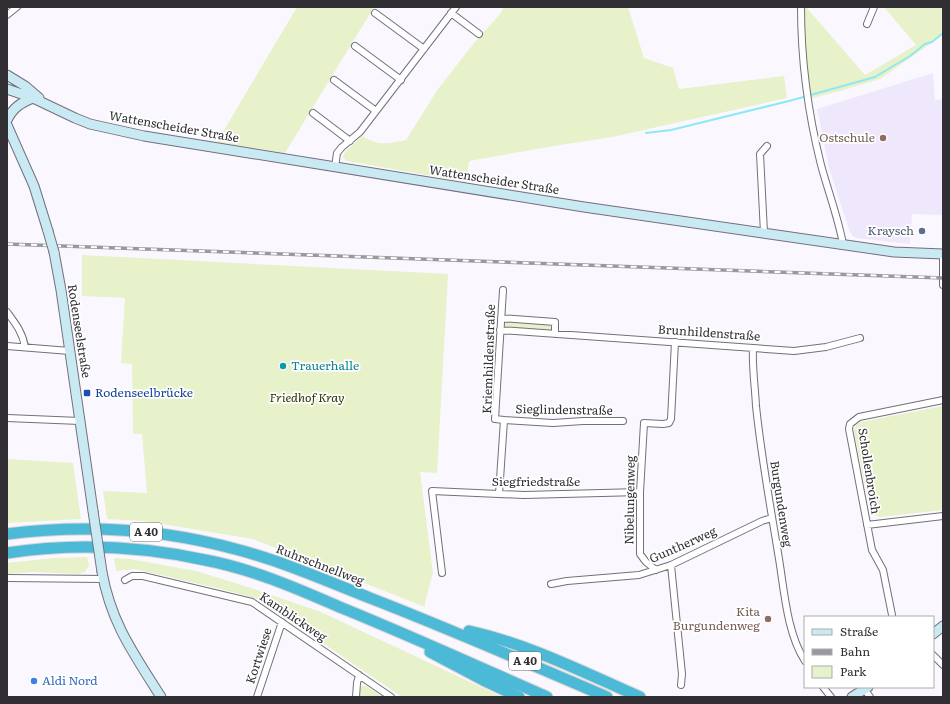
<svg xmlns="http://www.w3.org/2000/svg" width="950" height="704" font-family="Literata,serif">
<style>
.built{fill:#efe8fd}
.green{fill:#e7f1ca}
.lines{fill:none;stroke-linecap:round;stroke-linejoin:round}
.stream{stroke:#90e8f0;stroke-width:2}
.minor-casing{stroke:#746f7c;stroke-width:8}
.secondary-casing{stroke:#746f7c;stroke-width:11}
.motorway-casing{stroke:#d6d5d6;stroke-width:13}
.minor{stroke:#fff;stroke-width:6}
.secondary{stroke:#c9eaf3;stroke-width:9}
.motorway{stroke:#4cb9d6;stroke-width:11}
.rail-casing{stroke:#9a989d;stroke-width:3.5}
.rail{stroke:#fff;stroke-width:2;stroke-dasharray:6;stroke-linecap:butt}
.secondary-bridge-casing{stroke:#746f7c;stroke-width:11;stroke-linecap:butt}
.secondary-bridge{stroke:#c9eaf3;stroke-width:9}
.education-dot{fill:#8d6e63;stroke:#fff;stroke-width:1.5}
.service-dot{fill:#5c6f8a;stroke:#fff;stroke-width:1.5}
.culture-dot{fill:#0f9aa8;stroke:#fff;stroke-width:1.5}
.transit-dot{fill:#1a4fb4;stroke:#fff;stroke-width:1.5}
.shop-dot{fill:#3f7fe0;stroke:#fff;stroke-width:1.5}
.labels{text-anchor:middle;stroke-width:3.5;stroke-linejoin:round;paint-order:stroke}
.shield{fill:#fff;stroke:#6f6d71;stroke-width:1}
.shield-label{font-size:11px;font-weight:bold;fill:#312f34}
.street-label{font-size:12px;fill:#312f34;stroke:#fff}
.education-label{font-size:12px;fill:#785e54;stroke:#fff;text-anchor:end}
.service-label{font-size:12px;fill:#4e5e75;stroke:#fff;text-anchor:end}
.culture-label{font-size:12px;fill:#0d838f;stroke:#fff;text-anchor:start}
.transit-label{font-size:12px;fill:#164399;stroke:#fff;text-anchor:start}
.park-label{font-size:12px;font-style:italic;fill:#2b3302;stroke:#fff}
.shop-label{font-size:12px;fill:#366cbe;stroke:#fff;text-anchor:start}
</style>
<rect width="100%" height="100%" fill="#faf8fe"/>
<path class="built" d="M933 73 935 100 943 99V215L912 214 910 244 856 238 853 236 849 230 829 168 817 109Z"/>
<path class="green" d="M297 7H374L285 153 217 142Z
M504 7H628L644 58 673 68 679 89 784 76 787 98 612 137 554 146 469 161 466 182 347 161 343 158 345 152 362 136C380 146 386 144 406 140L438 89 475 42 500 14Z
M802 7H806L865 75 916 45 884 7H943V35L880 79 840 91 809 99Z
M82 255 448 274 437 473 420 472 433 573 425 602V607L253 539 144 521 107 519 103 491 147 493 142 434H133L132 364 121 363 125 298 82 296Z
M502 319 554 323V333L501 330Z
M943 406V510L880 517 872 514 870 510 854 431 856 425 861 422Z
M7 459 73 463 81 519 7 523Z
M87 557 89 565 85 572 79 574 33 572 7 574V563L54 558Z
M114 558 130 559 196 571 245 586 321 612 502 697H402L258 599 221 589 135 569 116 571Z
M362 686H366L383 697H358L359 690Z"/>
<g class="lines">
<path class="stream" d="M646 133 671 130 789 101 875 77 910 56 925 44 932 42 943 33"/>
<g class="minor-casing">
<path id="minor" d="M801 7C801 60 808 113 821 165 828 191 838 217 843 244
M375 13 424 49
M451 13 479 34
M7 15 17 7
M867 24 874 7
M355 46 401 80
M334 80 376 111
M313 113 350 141
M335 167 337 153 342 147 360 132 456 7
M764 233 760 154 767 146
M943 254V285
M7 312C15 323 23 333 25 347
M501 318 555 322V334
M500 330 794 351 826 347 860 338
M7 346 70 351
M753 348C752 367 755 386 756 406 761 455 770 504 778 553 784 586 786 632 805 661
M7 418 80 421
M504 420 553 423 583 421H623
M499 494 504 420 495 419 503 290
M867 525 943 516
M671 565 682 674 681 685
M656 570 646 562 640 554V492L644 423 663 424 669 423 671 419 675 342
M442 573 432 491 524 495 640 492
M7 578 104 579
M125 580 132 576H143L252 602 391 697
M551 584 567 581 639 575 671 565 762 521 772 518
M892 615 883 570 872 550 849 429 850 424 859 417 943 400
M933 655 943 665
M823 687 831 697
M865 690 870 697
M257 697 282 622
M356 697 357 683 359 675"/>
</g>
<g class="secondary-casing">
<path id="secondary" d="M7 75 25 86 39 98
M7 89 33 98 75 118 90 124 144 136 584 207 894 252 943 254
M7 120C13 108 20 103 33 98
M7 125 34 186 48 231
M54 252 61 290 93 511
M102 572C111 623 134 654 161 697
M933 634 943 626
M852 697 868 687"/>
</g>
<g class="motorway-casing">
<path id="motorway" d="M7 534C85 524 164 529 239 550 284 562 327 581 370 598 450 629 528 663 607 697
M7 553C73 543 140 546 205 560 253 569 298 589 342 608 411 636 479 667 547 697
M469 631C528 644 585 673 640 697
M430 652 483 680 519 697"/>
</g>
<use href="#minor" class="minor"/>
<use href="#secondary" class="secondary"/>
<use href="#motorway" class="motorway"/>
<g class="rail-casing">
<path id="rail" d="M7 244 943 278"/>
</g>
<use href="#rail" class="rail"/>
<g class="secondary-bridge-casing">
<path id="secondary-bridge" d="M48 231 54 252
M93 511 102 572"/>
</g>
<use href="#secondary-bridge" class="secondary-bridge"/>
</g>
<g class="education-dot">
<circle cx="883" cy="138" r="4"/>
<circle cx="768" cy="619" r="4"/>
</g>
<circle class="service-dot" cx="922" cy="231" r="4"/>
<circle class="culture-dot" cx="283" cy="366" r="4"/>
<rect class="transit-dot" x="83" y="389" width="8" height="8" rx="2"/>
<circle class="shop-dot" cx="34" cy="681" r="4"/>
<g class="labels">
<g class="shield">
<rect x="130" y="523" width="32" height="18" rx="3"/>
<rect x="509" y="652" width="32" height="18" rx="3"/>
</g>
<g class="shield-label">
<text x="146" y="536">A 40</text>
<text x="525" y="665">A 40</text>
</g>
<g class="street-label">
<text transform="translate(174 127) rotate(10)" y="4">Wattenscheider Straße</text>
<text transform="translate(494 180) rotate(9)" y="4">Wattenscheider Straße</text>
<text transform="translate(79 331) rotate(81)" y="4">Rodenseelstraße</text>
<text transform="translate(709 333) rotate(4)" y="4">Brunhildenstraße</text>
<text transform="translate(489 359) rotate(-88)" y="4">Kriemhildenstraße</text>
<text transform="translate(564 410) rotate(1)" y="4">Sieglindenstraße</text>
<text transform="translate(869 471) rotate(81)" y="4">Schollenbroich</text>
<text x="536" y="486">Siegfriedstraße</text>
<text transform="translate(630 500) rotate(-89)" y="4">Nibelungenweg</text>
<text transform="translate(781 504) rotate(81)" y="4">Burgundenweg</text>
<text transform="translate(683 545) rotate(-24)" y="4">Guntherweg</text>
<text transform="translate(320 565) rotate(21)" y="4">Ruhrschnellweg</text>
<text transform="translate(293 617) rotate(34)" y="4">Kamblickweg</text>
<text transform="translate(259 656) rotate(-72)" y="4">Kortwiese</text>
</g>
<g class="education-label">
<text x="875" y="142">Ostschule</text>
<text x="760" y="616">Kita<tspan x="760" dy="14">Burgundenweg</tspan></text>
</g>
<g class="service-label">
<text x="914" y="235">Kraysch</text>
</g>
<g class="culture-label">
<text x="291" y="370">Trauerhalle</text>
</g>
<g class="transit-label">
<text x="95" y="397">Rodenseelbrücke</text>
</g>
<g class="park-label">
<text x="307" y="402">Friedhof Kray</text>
</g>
<g class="shop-label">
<text x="42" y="685">Aldi Nord</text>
</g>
</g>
<rect width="950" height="704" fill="none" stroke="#312f34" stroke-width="16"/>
<rect x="804" y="616" width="130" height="72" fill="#ffffff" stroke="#adacae"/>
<rect x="812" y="629" width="20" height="6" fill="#c9eaf3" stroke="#adacae"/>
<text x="840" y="636" font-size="12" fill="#312f34">Straße</text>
<rect x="812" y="649" width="20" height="6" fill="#9a989d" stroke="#adacae"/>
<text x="840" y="656" font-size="12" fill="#312f34">Bahn</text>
<rect x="812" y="666" width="20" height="12" fill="#e7f1ca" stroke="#adacae"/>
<text x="840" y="676" font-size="12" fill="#312f34">Park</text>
</svg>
